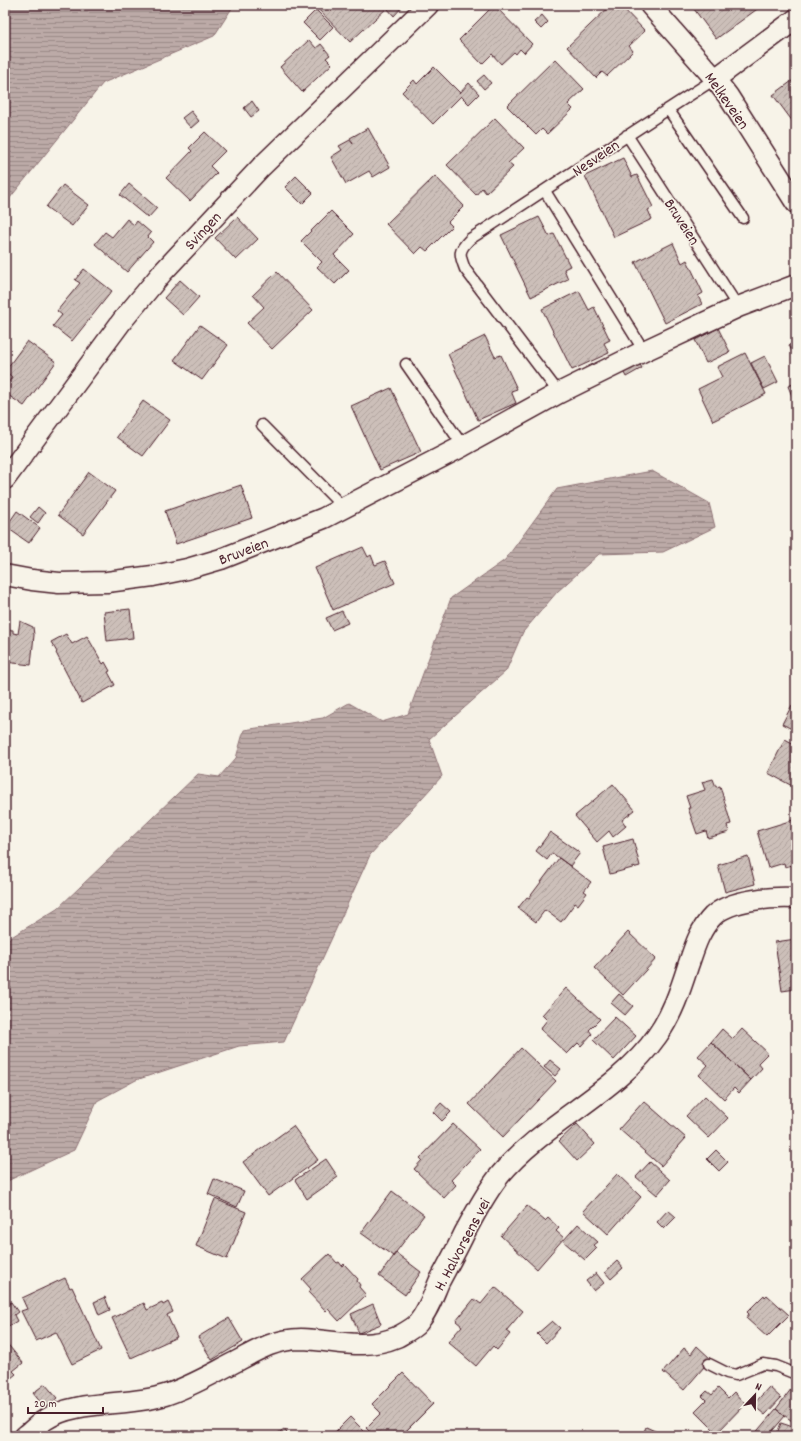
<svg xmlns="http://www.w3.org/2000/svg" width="801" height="1441" font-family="Dekko,sans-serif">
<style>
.water{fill:url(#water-rules);stroke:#8e7275}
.building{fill:url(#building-hatch);stroke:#4a1f2b}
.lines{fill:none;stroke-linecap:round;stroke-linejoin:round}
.lane-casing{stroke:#4a1f2b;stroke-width:13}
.street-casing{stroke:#4a1f2b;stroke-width:23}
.lane{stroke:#f7f3e8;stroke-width:10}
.street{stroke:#f7f3e8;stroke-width:20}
.labels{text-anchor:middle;stroke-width:3;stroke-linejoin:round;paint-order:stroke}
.street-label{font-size:16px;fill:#4a1f2b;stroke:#f7f3e8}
</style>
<defs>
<pattern id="water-rules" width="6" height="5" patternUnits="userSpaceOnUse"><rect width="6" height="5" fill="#bcaaa7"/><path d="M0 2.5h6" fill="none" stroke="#9b8a88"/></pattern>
<pattern id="building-hatch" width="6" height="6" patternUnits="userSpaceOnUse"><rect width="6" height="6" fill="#ccbfb9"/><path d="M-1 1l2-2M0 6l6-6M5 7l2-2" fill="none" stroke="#b1a49f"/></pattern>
</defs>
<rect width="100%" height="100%" fill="#f7f3e8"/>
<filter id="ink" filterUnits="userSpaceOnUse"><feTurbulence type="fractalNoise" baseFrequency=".025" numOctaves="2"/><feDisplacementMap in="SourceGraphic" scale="8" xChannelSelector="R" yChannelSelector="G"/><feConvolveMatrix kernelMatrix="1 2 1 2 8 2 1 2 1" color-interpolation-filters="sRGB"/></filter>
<g filter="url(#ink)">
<path class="water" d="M5 5H234L214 36 103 83 5 204Z
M652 471 709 503 715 527 663 552 599 554 557 592 523 632 506 671 429 739 442 776 370 855 284 1042 239 1046 136 1080 97 1101 74 1150 5 1182V941L57 909 198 774 219 777 236 758 244 730 323 718 349 703 382 722 408 714 451 598 505 560 557 489Z"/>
<path class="building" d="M314 5H402L403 6 394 16 387 8 350 42Z
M494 5 532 44 524 53 520 49 516 54 514 52 501 64 492 54 482 64 459 40Z
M611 5H620L645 31 629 46 633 51 607 76 602 72 596 78 567 47Z
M691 5H758L760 7 716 39Z
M316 10 333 27 320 40 303 23Z
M542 15 548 22 541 29 534 22Z
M309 40 316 48 321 44 330 55 326 58 332 64 302 92 280 67Z
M555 59 584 89 568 104 573 109 547 134 542 129 536 135 507 106Z
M434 67 460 93 469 83 479 94 469 104 461 96 433 124 402 92 414 80 417 84Z
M484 75 491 83 484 89 477 81Z
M796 78V126L773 95Z
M252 101 259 111 251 117 244 108Z
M191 111 199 121 191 128 182 118Z
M495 118 524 148 508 163 513 167 486 193 482 188 476 195 447 165Z
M368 128 390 167 373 177 369 171 346 184 331 157 342 150 339 146 350 140 353 144 350 138Z
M205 132 225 151 210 166 217 173 190 201 166 178 192 151 189 148Z
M623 158 632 177 637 175 653 207 648 210 652 219 614 237 585 176Z
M296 176 313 193 302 204 285 187Z
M435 176 464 206 448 222 452 226 427 251 422 247 415 254 386 224Z
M129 184 157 208 148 218 120 195Z
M63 185 89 205 72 226 46 207Z
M331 211 354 234 334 255 349 270 335 284 317 267 322 262 301 241Z
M237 217 258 239 236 260 215 238Z
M539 217 549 236 554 234 570 266 564 269 568 279 531 297 501 235Z
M127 219 134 225 137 221 151 233 148 237 153 242 127 272 95 244 105 232 112 237Z
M673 243 682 263 687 260 703 293 698 296 702 304 665 323 635 262Z
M84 269 112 291 72 341 53 326 62 315 57 311 80 283 75 280Z
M277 272 313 310 272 349 247 323 264 307 253 295Z
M180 280 199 297 183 315 164 298Z
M579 291 589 310 594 307 610 340 604 343 609 353 572 370 542 309Z
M200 325 228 345 202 380 174 360Z
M718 328 730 352 706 363 695 340Z
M485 336 495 357 501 355 517 389 511 391 516 403 478 420 448 354Z
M27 341 56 362 24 406 5 393V388L12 377 5 371Z
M796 342V360L789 345Z
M745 353 766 394 713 421 698 389 722 377 717 367Z
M765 356 778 382 764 389 751 363Z
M636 358 642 368 626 377 621 367Z
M796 383V395L792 396 788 386Z
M391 388 421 452 380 470 351 406Z
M143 401 170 420 143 456 117 437Z
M89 472 115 491 83 534 58 515Z
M241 485 252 518 176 544 165 511Z
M38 507 45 513 38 523 30 517Z
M17 511 40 528 29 543 6 527Z
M363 547 368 557 371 555 375 565 385 561 395 583 333 610 315 568Z
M130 609 133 638 107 641 104 612Z
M342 611 348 623 332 630 326 618Z
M20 621 33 627 34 635 31 665 5 662V629L13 630V633L18 634Z
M66 634 72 644 87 636 103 664 105 662 110 671 108 672 115 685 82 703 56 653 57 652 51 642Z
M792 705 796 707V731L782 724Z
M785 739 796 745V788L768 773Z
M713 779 716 787 720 786 731 824 727 825 729 832 708 838 706 831 697 834 688 808H690L686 796 705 790 702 782Z
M613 784 635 810 622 820 626 826 613 837 609 831 597 842 575 816Z
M796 819V864L785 867 784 863 768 868 757 831Z
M550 832 580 853 570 866 552 853 547 860 536 851Z
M633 839 640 866 610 874 603 847Z
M748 856 755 884 725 892 718 865Z
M559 858 591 882 584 891 587 893 578 905 575 903 561 922 545 910 536 922 518 908 527 897 529 898Z
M628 932 656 959 623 995 594 968Z
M796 939V989L782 991 775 942Z
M566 988 600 1019 589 1030 592 1034 581 1046 578 1043 567 1054 540 1029 547 1020 542 1015Z
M619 994 633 1006 625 1015 611 1003Z
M615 1017 636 1036 614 1060 593 1040Z
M722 1029 733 1039 742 1029 768 1053 758 1063 762 1068 751 1080 711 1042Z
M711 1042 751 1080 739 1093 734 1088 724 1099 699 1075 708 1065 698 1056Z
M521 1048 556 1081 503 1137 469 1104Z
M550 1060 561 1069 555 1076 544 1067Z
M705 1096 728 1118 709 1138 686 1116Z
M644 1101 686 1138 661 1166 619 1129Z
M441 1103 451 1112 442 1121 433 1112Z
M453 1124 480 1149 451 1180 456 1185 444 1198 414 1169 422 1160 420 1158Z
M577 1124 595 1144 577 1161 559 1141Z
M293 1126 318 1160 268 1196 243 1162Z
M716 1150 728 1162 719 1171 707 1159Z
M326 1159 338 1177 307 1199 295 1180Z
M650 1162 670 1180 657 1195 636 1177Z
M617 1174 641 1197 608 1234 583 1211Z
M214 1179 244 1191 237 1207 208 1194Z
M392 1191 424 1215 393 1256 361 1233Z
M215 1199 246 1212 227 1259 196 1246Z
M527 1206 545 1221 548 1218 559 1228 556 1231 564 1238 537 1269 501 1236Z
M668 1210 676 1217 664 1229 657 1222Z
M578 1224 598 1242 594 1245 597 1248 585 1260 563 1241Z
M396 1253 421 1272 405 1295 379 1276Z
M329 1254 337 1263 339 1262 342 1266 344 1264 358 1279 357 1281 360 1285 359 1287 366 1295 339 1321 328 1309 326 1311 308 1292 311 1289 302 1279Z
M617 1261 623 1268 611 1279 605 1272Z
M596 1273 604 1283 594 1291 586 1281Z
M65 1278 70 1288 72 1287 101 1350 72 1364 56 1332 36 1341 21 1311 27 1309 22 1298Z
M495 1287 523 1311 506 1331 510 1334 497 1350 493 1346 476 1366 448 1342 462 1326 456 1321 474 1299 481 1304Z
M764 1295 765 1297 767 1295 789 1315 767 1337 746 1318 749 1314 747 1312Z
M105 1297 110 1310 99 1315 94 1302Z
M11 1302 18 1312 14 1315 17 1321 9 1326 5 1320V1307Z
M168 1302 173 1312 167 1315 177 1337 131 1358 112 1318 144 1303 147 1310 162 1303 163 1305Z
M373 1304 381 1324 359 1333 351 1314Z
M229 1318 243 1342 212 1360 198 1337Z
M552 1321 560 1328 546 1343 537 1334Z
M5 1341 23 1363 13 1371 16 1374 5 1383Z
M697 1346 711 1359 684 1390 663 1372 684 1348 691 1354Z
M403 1373 433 1404 401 1436H374L366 1428 381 1413 372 1404Z
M45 1384 57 1398 45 1408 33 1393Z
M795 1384 796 1385V1424L776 1409Z
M769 1387 781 1398 765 1415 753 1405Z
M718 1388 728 1398 734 1392 745 1404 717 1433 695 1411 706 1400 702 1396 707 1391 712 1395Z
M776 1409 785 1416 768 1436H753Z
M350 1417 369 1436H331Z
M781 1423 796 1428V1436H776Z
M646 1427 666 1436H642Z
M284 1429 289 1436H274Z"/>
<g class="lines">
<g class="lane-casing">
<path id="lane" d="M668 109 743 218
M627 135 738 307
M545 191 644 351
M406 364 463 446
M559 393 465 269C459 254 458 251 470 239 552 186 633 131 715 79
M262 425 343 507
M709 1364 727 1373 736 1375 763 1364 776 1366 796 1374"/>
</g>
<g class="street-casing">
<path id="street" d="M650 5 715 79 728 96 796 203
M715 79 796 19
M5 479 122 321 162 273 261 167 428 5
M5 575 32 580 59 583 107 582 153 576 187 569 221 559 324 518 463 446 559 393 644 351 738 307 796 285
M25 1436C32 1431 38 1424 45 1420 76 1399 128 1407 165 1395 191 1387 215 1372 239 1360 259 1349 277 1339 301 1339 334 1340 364 1351 397 1337 404 1333 413 1329 418 1323 428 1311 433 1296 439 1282 448 1265 457 1249 465 1232 476 1212 486 1192 500 1175 544 1122 617 1093 657 1036 672 1015 680 991 688 966 694 949 699 930 713 916 731 899 772 897 796 898"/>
</g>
<use href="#lane" class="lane"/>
<use href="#street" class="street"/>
</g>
</g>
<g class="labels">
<g class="street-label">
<text transform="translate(728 100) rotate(55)" y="6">Melkeveien</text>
<text transform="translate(595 157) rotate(-34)" y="6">Nesveien</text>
<text transform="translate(683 221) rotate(57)" y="6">Bruveien</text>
<text transform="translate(202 230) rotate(-47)" y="6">Svingen</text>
<text transform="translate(243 550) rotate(-21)" y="6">Bruveien</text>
<text transform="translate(461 1244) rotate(-62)" y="6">H. Halvorsens vei</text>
</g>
</g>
<rect width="801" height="1441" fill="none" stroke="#f7f3e8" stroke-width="20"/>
<rect x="10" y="10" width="781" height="1421" fill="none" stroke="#4a1f2b" stroke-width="1.5" filter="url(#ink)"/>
<g transform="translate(755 1395) rotate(22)" stroke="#f7f3e8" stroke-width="3" paint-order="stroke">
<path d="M0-3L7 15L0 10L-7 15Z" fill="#4a1f2b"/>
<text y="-6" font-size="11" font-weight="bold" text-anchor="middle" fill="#4a1f2b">N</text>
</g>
<path d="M28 1407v6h75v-6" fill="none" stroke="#4a1f2b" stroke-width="2"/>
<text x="34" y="1407" font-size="12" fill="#4a1f2b" stroke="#f7f3e8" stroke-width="3" paint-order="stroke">20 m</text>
</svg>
